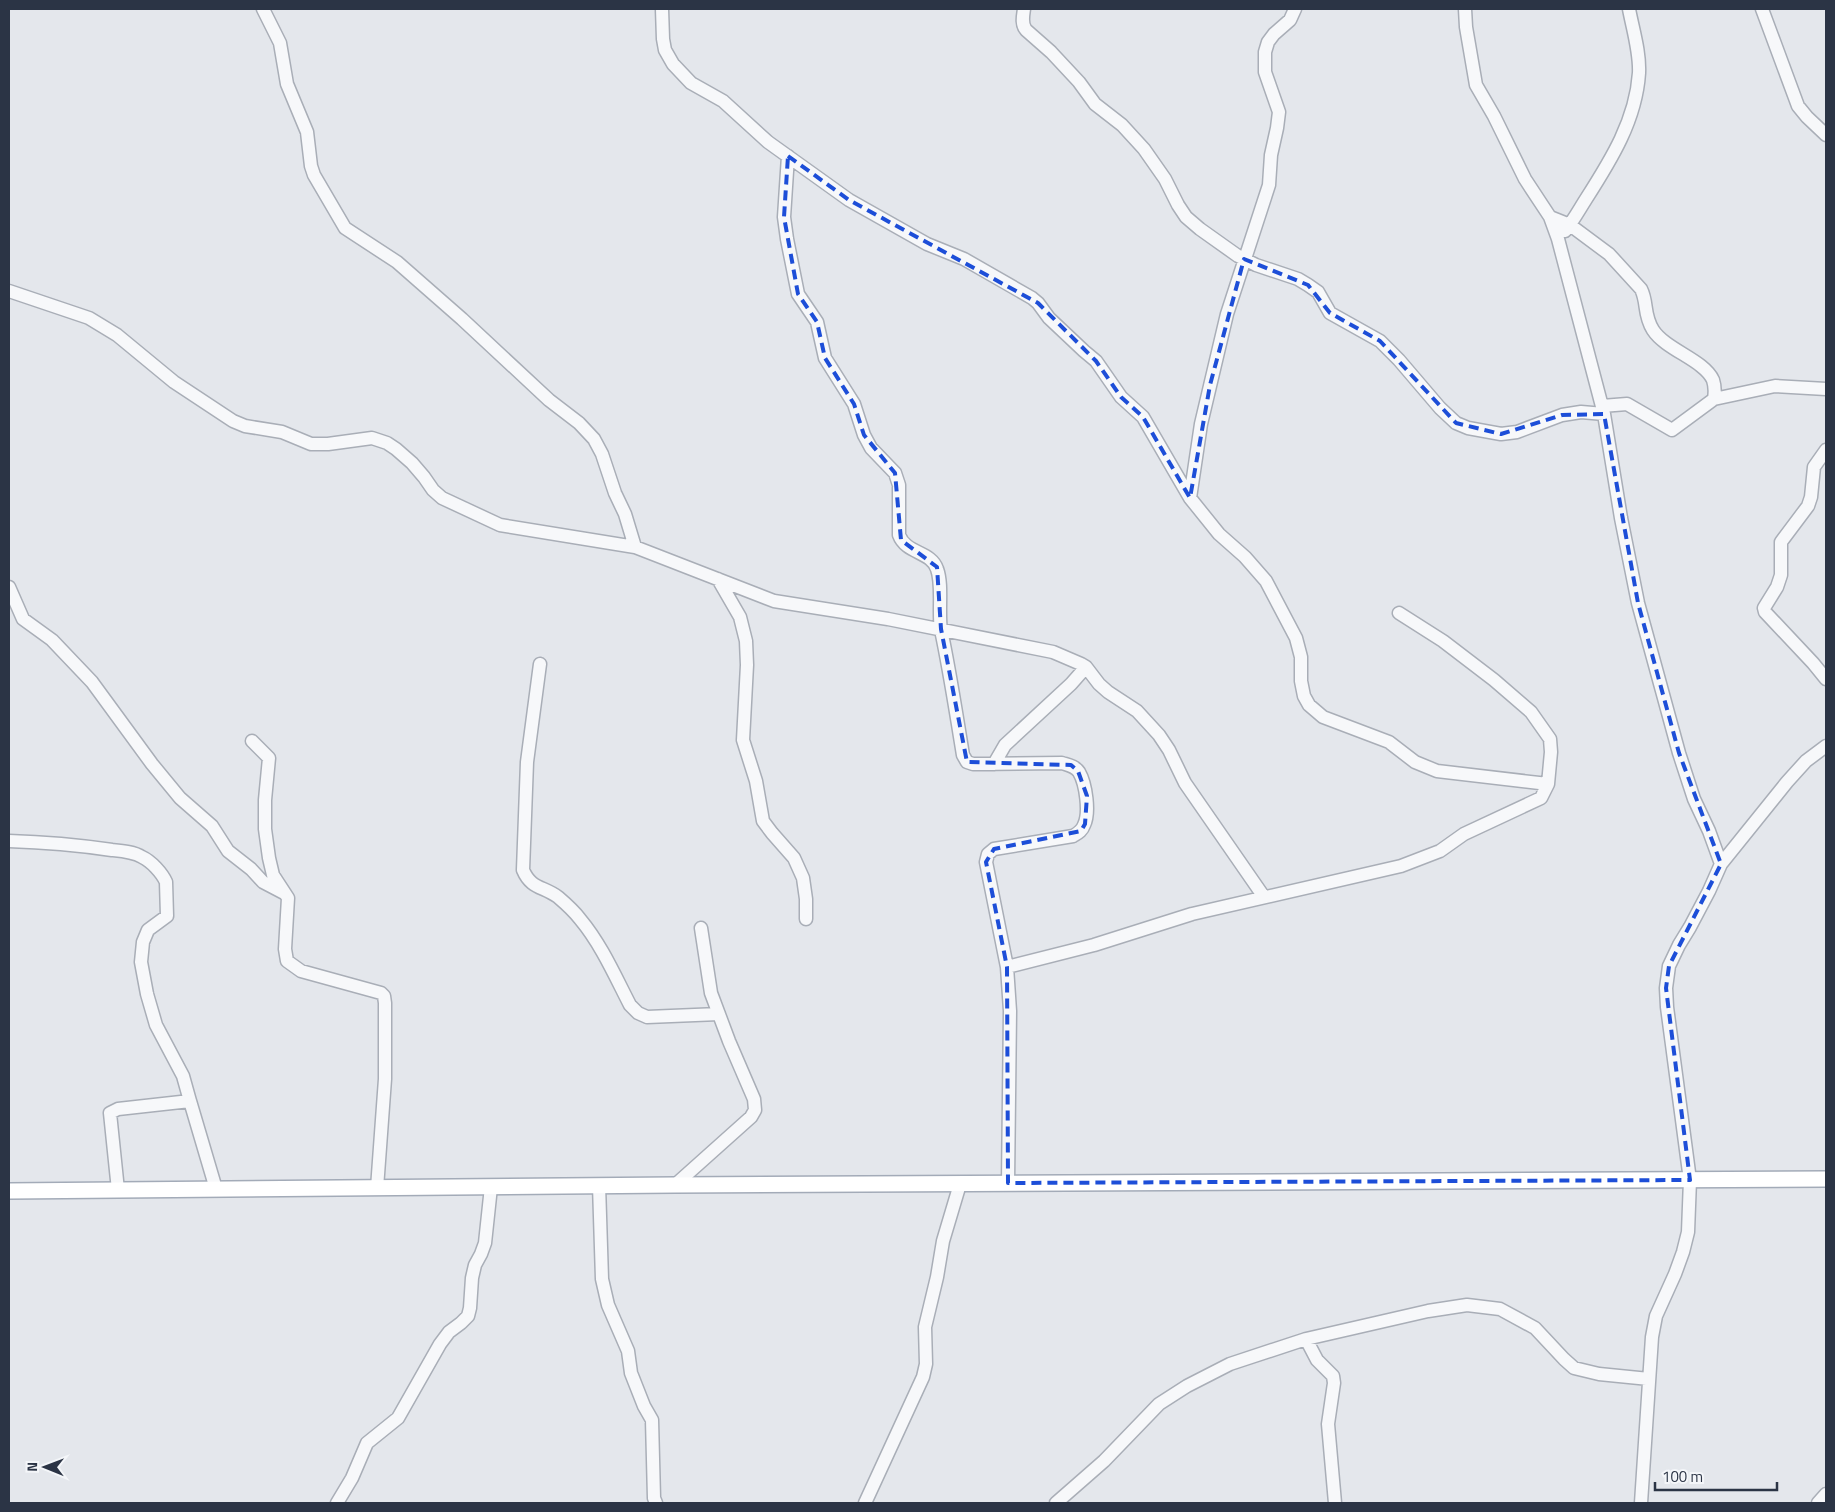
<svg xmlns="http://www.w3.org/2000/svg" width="1835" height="1512" font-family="'Titillium Web',sans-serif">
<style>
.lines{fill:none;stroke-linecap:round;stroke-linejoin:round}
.minor-casing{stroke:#a9aeb7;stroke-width:15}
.major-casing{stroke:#a3abb8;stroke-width:18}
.minor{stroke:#f7f8fa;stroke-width:12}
.major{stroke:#fff;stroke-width:15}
.marked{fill:none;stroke:#1d4ed8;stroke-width:4;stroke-dasharray:10 6;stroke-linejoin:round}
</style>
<rect width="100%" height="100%" fill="#e4e7ec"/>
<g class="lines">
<g class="minor-casing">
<path id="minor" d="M263 9 280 43 287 84 307 132 311 166 314 175 345 228 397 262 462 319 549 400 579 423 594 439 602 454 615 493 625 514 635 547
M662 9 663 39 665 50 673 64 691 83 723 101 768 142 849 200 927 244 964 259 1032 298 1038 303 1049 318 1084 351 1096 361 1121 397 1143 417 1190 498 1219 534 1245 557 1266 581 1296 638 1301 657V681L1304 696 1309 705 1323 717 1389 742 1415 762 1437 771 1548 784
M1024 9C1023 16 1021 24 1026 30L1051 52 1079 82 1095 104 1122 125 1144 149 1165 179 1178 205 1186 217 1200 229 1238 256 1256 265 1298 279 1308 285 1318 292 1330 313 1380 341 1399 360 1440 408 1456 423 1468 428 1501 434 1517 432 1562 415 1581 412 1604 414
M1465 9 1466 27 1476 85 1494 116 1525 179 1550 217 1558 239 1604 414 1621 518 1638 603 1679 753 1694 799 1709 831 1721 864
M1762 9 1798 106 1807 117 1826 135
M788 156 784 217 787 239 798 294 817 322 825 358 854 404 864 435 871 448 895 473 899 485V535C906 554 931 551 937 569 943 585 938 612 941 630 950 672 956 713 963 755L967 762 973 764 1062 763C1068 765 1075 766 1079 772 1086 784 1090 813 1084 825 1082 831 1078 833 1073 836L994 849 988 854 986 862 1007 967 1010 1011 1008 1183
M1550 217 1570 225 1609 254 1641 289C1648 303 1643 314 1653 330 1666 350 1704 360 1713 380 1715 386 1715 393 1714 399
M1565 231C1573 221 1579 210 1586 199 1611 160 1636 120 1639 73 1640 52 1633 30 1629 9
M9 291 89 318 117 335 174 382 233 421 245 426 282 432 311 444H328L372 438 387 443 396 449 412 463 424 477 433 490 442 498 500 525 635 547 774 601 888 619 1053 652 1081 664 1086 667 1099 684 1108 692 1137 711 1159 735 1169 750 1185 783 1264 897
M1602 406 1627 404 1672 430 1714 399 1775 386 1826 389
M1826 450 1814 467 1811 497 1808 506 1781 542V575L1777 587 1764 608 1765 612 1813 663 1826 679
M1190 498 1201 424 1227 314 1269 185 1271 155 1277 128 1279 112 1265 72V52L1268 42 1274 34 1290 20 1295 9
M718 579 740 617 746 641 747 665 743 740 756 781 763 821 772 833 794 858 803 878 806 899V919
M9 587 23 619 52 640 92 682 152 764 180 798 212 826 228 851 251 869 263 882 284 893
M540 664 527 762 523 870C531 889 543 886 558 897 565 903 574 911 580 919 601 944 615 976 630 1005L638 1013 647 1017 719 1014
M252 741 269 758 265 800V829L269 858 273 875 288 898 285 949 287 961 301 971 381 993 384 996 385 1003V1079L377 1188
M994 764 1005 745 1071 684 1086 667
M9 841C43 842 78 845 112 850 122 851 134 852 142 857 151 861 162 873 166 882L167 916 148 930 143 942 141 962 147 994 156 1025 183 1076 190 1101 118 1109 110 1113 118 1190
M1007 967 1094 945 1192 914 1401 866 1440 851 1464 834 1541 798 1548 784 1551 752 1550 739 1531 712 1494 680 1443 641 1399 613
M190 1101 216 1189
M599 1185 602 1279 608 1305 628 1351 631 1373 644 1406 652 1420 654 1498 656 1503
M675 1185 751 1117 755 1110 754 1099 729 1041 711 993 701 928
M1306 1339 1317 1360 1333 1376 1334 1383 1328 1424 1335 1503
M337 1503 352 1478 367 1443 398 1418 440 1344 449 1332 461 1323 468 1316 470 1308 472 1278 475 1265 481 1254 485 1243 491 1187
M865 1503 923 1377 926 1364 925 1327 937 1277 943 1241 960 1184
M1056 1503 1104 1461 1159 1404 1187 1386 1230 1364 1306 1339 1428 1311 1467 1305 1500 1309 1535 1328 1564 1359 1574 1368 1599 1374 1649 1379
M1641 1503 1652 1337 1656 1316 1675 1274 1683 1252 1688 1232 1690 1180 1667 1007 1666 988 1669 966 1679 945 1690 927 1709 891 1721 864 1787 782 1806 761 1826 746
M1818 1503 1826 1494"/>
</g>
<g class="major-casing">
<path id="major" d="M9 1191 675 1185 1826 1179"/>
</g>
<use href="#minor" class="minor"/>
<use href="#major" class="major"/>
</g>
<path class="marked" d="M788 156 849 200 1038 303 1096 361 1121 397 1143 417 1190 498 1210 385 1244 259 1308 285 1330 313 1380 341 1456 423 1501 434 1562 415 1604 414 1638 603 1679 753 1721 864 1669 966 1666 988 1690 1180 1008 1183 1007 967 986 862 994 849 1081 831 1085 824 1087 796 1078 771 1071 765 967 762 941 629 937 567 901 540 895 473 864 435 854 404 825 358 817 322 798 294 784 217Z"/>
<rect width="1835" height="1512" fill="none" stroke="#2b3445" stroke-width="20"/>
<g transform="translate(45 1467) rotate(271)" stroke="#f4f6f9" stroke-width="4" paint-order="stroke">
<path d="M0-4L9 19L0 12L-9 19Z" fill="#2b3445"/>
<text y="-8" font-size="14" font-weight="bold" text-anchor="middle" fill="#2b3445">N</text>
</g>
<path d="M1655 1482v8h122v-8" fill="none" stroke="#2b3445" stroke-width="2.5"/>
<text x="1662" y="1482" font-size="15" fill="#2b3445" stroke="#f4f6f9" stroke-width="4" paint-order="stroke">100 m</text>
</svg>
